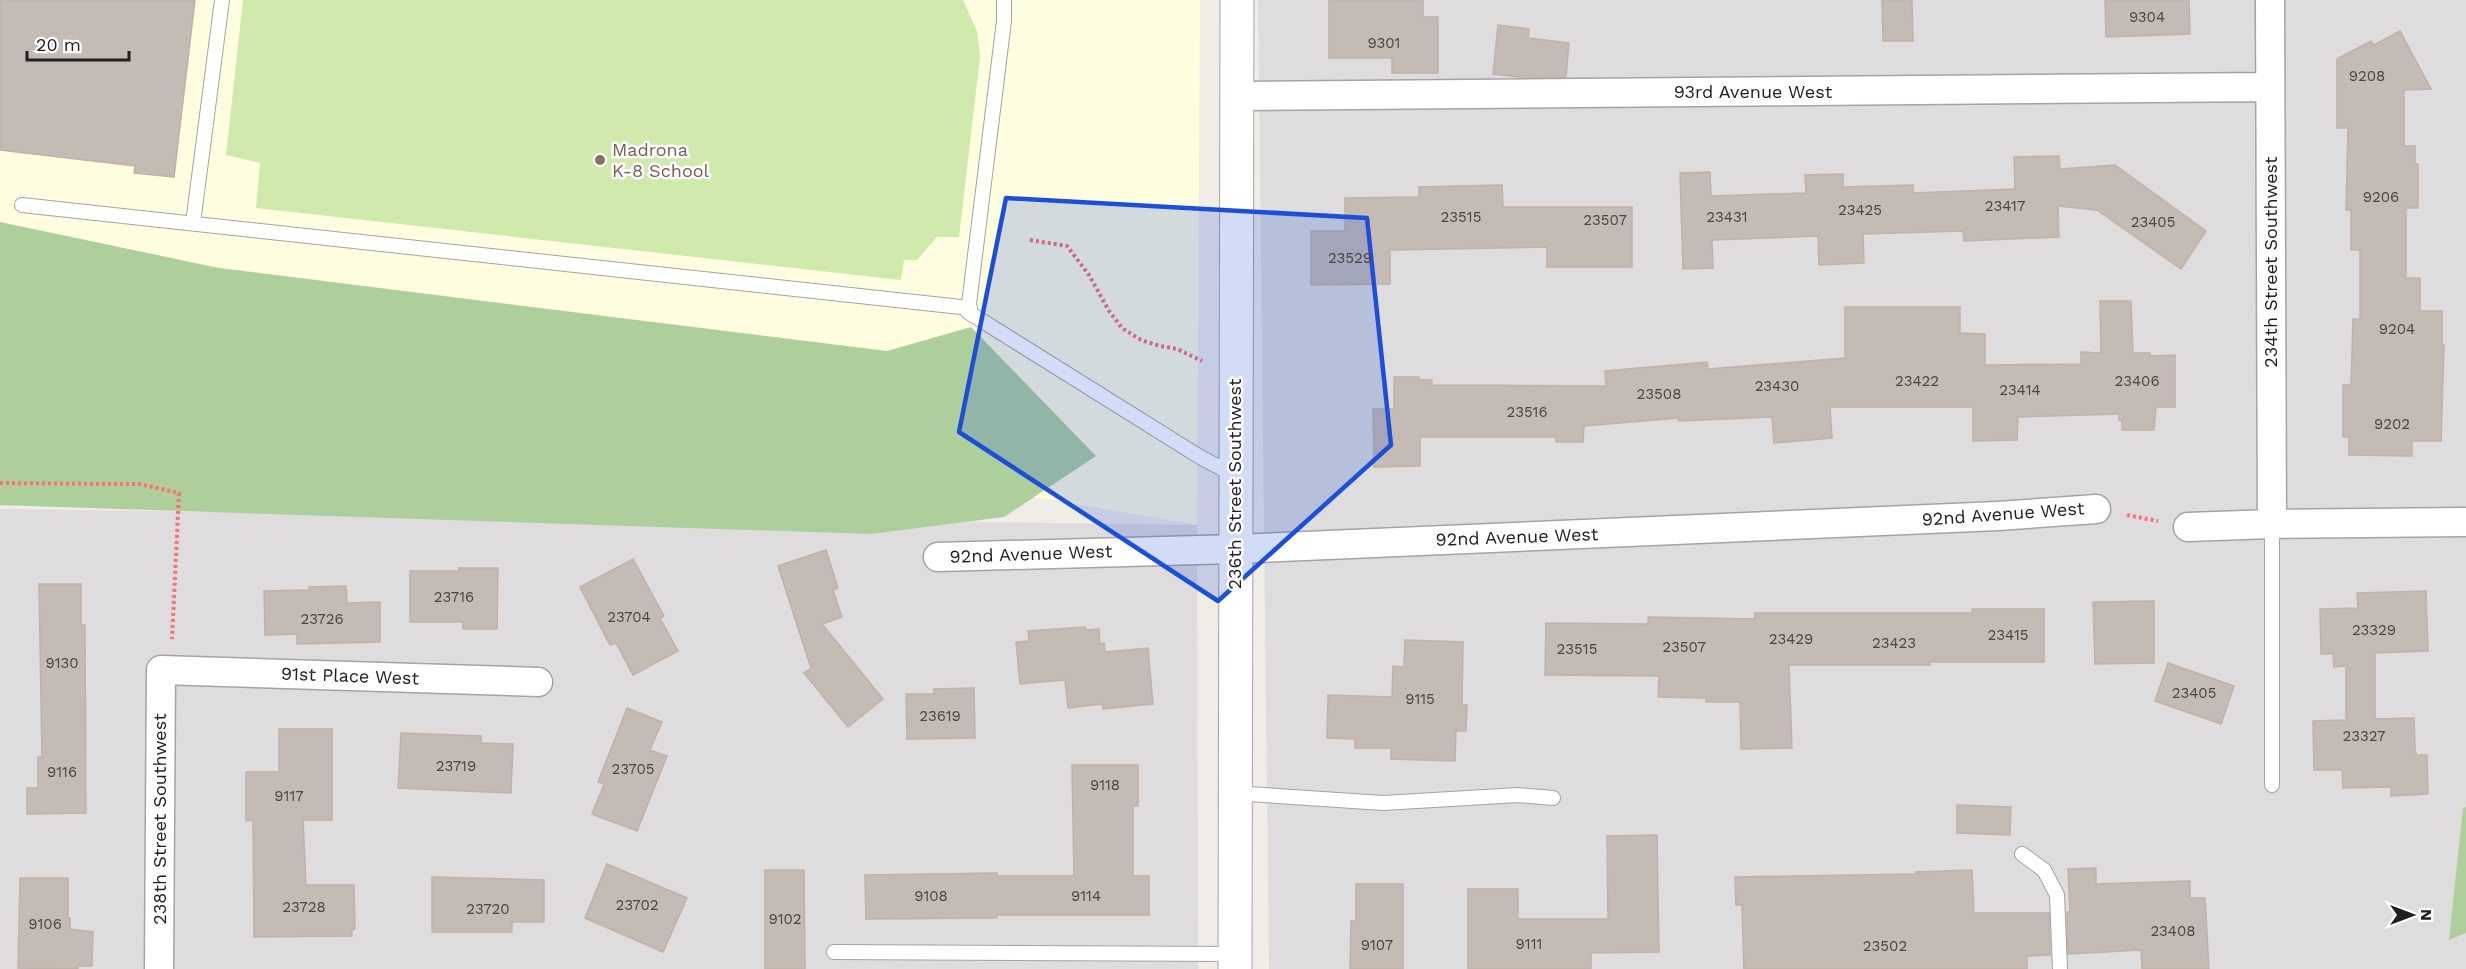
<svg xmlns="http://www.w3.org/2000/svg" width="2466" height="969" font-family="'Work Sans',sans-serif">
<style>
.residential{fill:#dedcdd}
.education{fill:#fffde0}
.grass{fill:#cfeaac}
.forest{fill:#aecf9b}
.building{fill:#c5bbb5;stroke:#c2b1a8;stroke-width:1.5}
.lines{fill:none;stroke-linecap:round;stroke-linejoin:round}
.service-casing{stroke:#a4a4a4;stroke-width:16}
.minor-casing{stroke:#a4a4a4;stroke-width:31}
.tertiary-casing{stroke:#a4a4a4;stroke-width:35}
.path{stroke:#fa716d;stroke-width:4;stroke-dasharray:3 3;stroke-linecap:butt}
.service{stroke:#fff;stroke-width:14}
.minor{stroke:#fff;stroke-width:28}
.tertiary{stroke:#fff;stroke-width:33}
.marked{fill:#1d4ed8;fill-opacity:0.2;stroke:#1d4ed8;stroke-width:4.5;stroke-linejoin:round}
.education-dot{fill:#8d6e63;stroke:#fff;stroke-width:2}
.labels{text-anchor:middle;stroke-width:5;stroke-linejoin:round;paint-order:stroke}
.number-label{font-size:15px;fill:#494745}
.street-label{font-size:18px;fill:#202020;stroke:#fff}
.education-label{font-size:18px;fill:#785e54;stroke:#fff;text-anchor:start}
</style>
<rect width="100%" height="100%" fill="#f0ece6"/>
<path class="residential" d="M1258 0H2466V969H1269Z
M0 509 1197 525 1198 969H0Z"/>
<path class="education" d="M0 0H1200L1197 525 88 334 0 321Z"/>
<path class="grass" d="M243 0H963L977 31 980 57 959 237H937L917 260H904L901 280 256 208 260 163 226 155Z"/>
<path class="forest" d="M0 222 219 268 887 351 971 327 1096 456 1004 517 871 534 0 505Z
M2466 807V933L2449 940 2463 808Z"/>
<path class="building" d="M0 0H195L174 177 134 173 135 166 0 150Z
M1329 0H1423V17H1438V73H1392V58H1329Z
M1882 0H1912L1913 41H1883Z
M2105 0H2189L2190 34 2106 37Z
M1498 25 1529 29 1528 38 1569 43 1566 77H1519L1493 74Z
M2400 31 2431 89 2404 90V146H2415V164H2418V208H2406V278H2420V311H2442V345H2444L2441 441H2412V456L2349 455V437H2343V385H2351L2353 319H2360V250H2351V210H2346L2348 128H2337V59L2371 41 2374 45Z
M2059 156 2060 169 2115 165 2206 231 2181 269 2097 210 2058 206 2059 237 1964 241 1963 231 1863 234 1864 263 1819 265 1818 236 1712 240 1713 268 1683 269 1680 173 1710 172 1711 196 1806 193 1805 175 1843 174V187L1913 185V193L2015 189 2014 157Z
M1502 185 1503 207H1632V267H1547V247L1390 250V284L1311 285V231H1345V198L1419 197V187Z
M2100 301H2131L2133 353H2150V356L2175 355V407H2156L2154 430H2122V420H2119V414L2018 417 2017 440 1973 441V407H1830L1832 438 1774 443 1772 417 1679 421 1678 418 1584 426 1583 442H1556V437H1420V466L1374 467 1373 409H1394V377H1419V380H1432V385L1606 386 1605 371 1707 362 1708 369 1845 358V307H1960V333L1985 334V365L2081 364V352L2101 353Z
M826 550 838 588 833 590 842 617 822 624 883 699 848 727 804 673 811 668 778 566Z
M633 559 664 616 660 618 678 651 633 675 616 643 610 645 580 587Z
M459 568H498L497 629H463V622H410V571H459Z
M39 584H81V625H85L86 813 27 814V788H38V757H42Z
M346 586 347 603 380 602V642L297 644V634L265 635 264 591 309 590V587Z
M2426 591 2428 651 2375 653V719L2414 718 2415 751 2417 755H2427L2428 794 2391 796V787L2343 788 2342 770H2314L2313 721 2346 720V666L2334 667 2333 654H2321L2320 609 2358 608 2357 593Z
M2154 601V663L2095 664 2093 602Z
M1972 609H2044V662H1930V665H1789L1792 748 1741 749 1740 702H1706V698L1658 697 1659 676 1545 675 1546 623 1648 624V617L1755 619V613H1972Z
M1085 627 1086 630 1099 629 1100 644 1104 643 1105 652 1148 648 1153 704 1103 709 1102 704 1068 708 1065 680 1020 684 1016 642 1029 641 1028 631Z
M1405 640 1463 642 1462 705H1467L1466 731H1456L1455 761 1391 759V748H1355V739L1327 738 1328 695 1392 697 1393 666 1404 667Z
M2168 663 2234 686 2221 724 2155 701Z
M974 688 975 738 907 739 906 694H934V689Z
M627 708 662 722 650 750 667 756 637 831 592 814 604 784 598 782Z
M279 729H332V820H303L306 885H354L355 929 352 930V936L254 937 253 820 246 821V772H279Z
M401 733 481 736V743L513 744 511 793 398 788Z
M1072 765H1138V806H1133V876H1149V915H997V918L866 919 865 875 997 873V876H1074Z
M1957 805 2011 807 2010 835 1957 833Z
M1657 835 1659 952 1591 953V969H1468V889H1518V919H1608L1607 836Z
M607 864 687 898 663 952 585 918Z
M2096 868V884L2190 881V898H2205L2209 969H2142L2141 950 2068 954 2067 912H2070L2068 869Z
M765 870H804L805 969H765Z
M1972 870 1974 913H2049L2050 955 2027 956V969H1744L1742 905H1736L1735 877 1916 874V872Z
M432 877 544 880V922H512V932H432Z
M20 878H68V918H70V929L93 932 92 966H78V969L18 968Z
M1356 884H1403V969H1350L1351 921H1356Z"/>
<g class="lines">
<g class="service-casing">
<path id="service" d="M1004 0V21L968 312 1200 457 1234 475
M22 205 970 308
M193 223 222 0
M2272 524V785
M1234 793 1383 803 1518 795 1553 798
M2022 854 2044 870 2057 895 2060 969
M834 952 1234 954"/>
</g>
<g class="minor-casing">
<path id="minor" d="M2270 0 2272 524
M1237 96 2270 87
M2188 527 2272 524 2466 522
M938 557 1236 549 1998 516 2096 509
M159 969 161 670 538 682"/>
</g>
<g class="tertiary-casing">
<path id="tertiary" d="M1235 969 1237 0"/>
</g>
<path class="path" d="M1030 240 1067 246 1089 275 1109 311 1122 328 1141 340 1160 346 1177 349 1202 361
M0 483 139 484 179 493 172 639
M2127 515 2158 521"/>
<use href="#service" class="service"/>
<use href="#minor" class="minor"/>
<use href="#tertiary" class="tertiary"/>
</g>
<path class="marked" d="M1006 198 1367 218 1391 445 1218 601 959 432Z"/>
<circle class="education-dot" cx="600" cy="160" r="6"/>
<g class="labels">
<g class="number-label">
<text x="2147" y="22">9304</text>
<text x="1384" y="48">9301</text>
<text x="2367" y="81">9208</text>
<text x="2381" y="202">9206</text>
<text x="2005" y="211">23417</text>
<text x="1860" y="215">23425</text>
<text x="1461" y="222">23515</text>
<text x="1727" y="222">23431</text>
<text x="1605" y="225">23507</text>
<text x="2153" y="227">23405</text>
<text x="1350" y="263">23529</text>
<text x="2397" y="334">9204</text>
<text x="1917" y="386">23422</text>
<text x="2137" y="386">23406</text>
<text x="1777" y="391">23430</text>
<text x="2020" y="395">23414</text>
<text x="1659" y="399">23508</text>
<text x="1527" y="417">23516</text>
<text x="2392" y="429">9202</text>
<text x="454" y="602">23716</text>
<text x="629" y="622">23704</text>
<text x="322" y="624">23726</text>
<text x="2374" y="635">23329</text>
<text x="2008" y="640">23415</text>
<text x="1791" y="644">23429</text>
<text x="1894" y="648">23423</text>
<text x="1684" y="652">23507</text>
<text x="1577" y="654">23515</text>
<text x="62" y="668">9130</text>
<text x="2194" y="698">23405</text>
<text x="1420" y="704">9115</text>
<text x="940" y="721">23619</text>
<text x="2364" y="741">23327</text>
<text x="456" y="771">23719</text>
<text x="633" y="774">23705</text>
<text x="62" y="777">9116</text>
<text x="1105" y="790">9118</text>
<text x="289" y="801">9117</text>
<text x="931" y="901">9108</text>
<text x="1086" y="901">9114</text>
<text x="637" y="910">23702</text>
<text x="304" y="912">23728</text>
<text x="488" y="914">23720</text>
<text x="785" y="924">9102</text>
<text x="45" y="929">9106</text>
<text x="2173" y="936">23408</text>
<text x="1529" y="949">9111</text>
<text x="1377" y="950">9107</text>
<text x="1885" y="951">23502</text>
</g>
<g class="street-label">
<text x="1753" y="98">93rd Avenue West</text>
<text transform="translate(2271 262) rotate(-90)" y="6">234th Street Southwest</text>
<text transform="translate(1235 484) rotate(-90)" y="6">236th Street Southwest</text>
<text transform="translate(2003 514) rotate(-4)" y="6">92nd Avenue West</text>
<text transform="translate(1517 537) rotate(-2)" y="6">92nd Avenue West</text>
<text transform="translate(1031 554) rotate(-2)" y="6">92nd Avenue West</text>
<text transform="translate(350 676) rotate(2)" y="6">91st Place West</text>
<text transform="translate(160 819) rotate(-90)" y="6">238th Street Southwest</text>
</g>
<g class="education-label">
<text x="612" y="156">Madrona<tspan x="612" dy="21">K-8 School</tspan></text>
</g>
</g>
<g transform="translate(2412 915) rotate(90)" stroke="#ffffff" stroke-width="4.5" paint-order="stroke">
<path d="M0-4.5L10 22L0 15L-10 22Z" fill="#202020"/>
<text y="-9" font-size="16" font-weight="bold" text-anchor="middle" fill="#202020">N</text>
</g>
<path d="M27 51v9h102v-9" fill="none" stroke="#202020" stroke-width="3"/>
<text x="36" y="51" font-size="18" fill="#202020" stroke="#ffffff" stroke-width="4.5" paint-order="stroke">20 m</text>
</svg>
